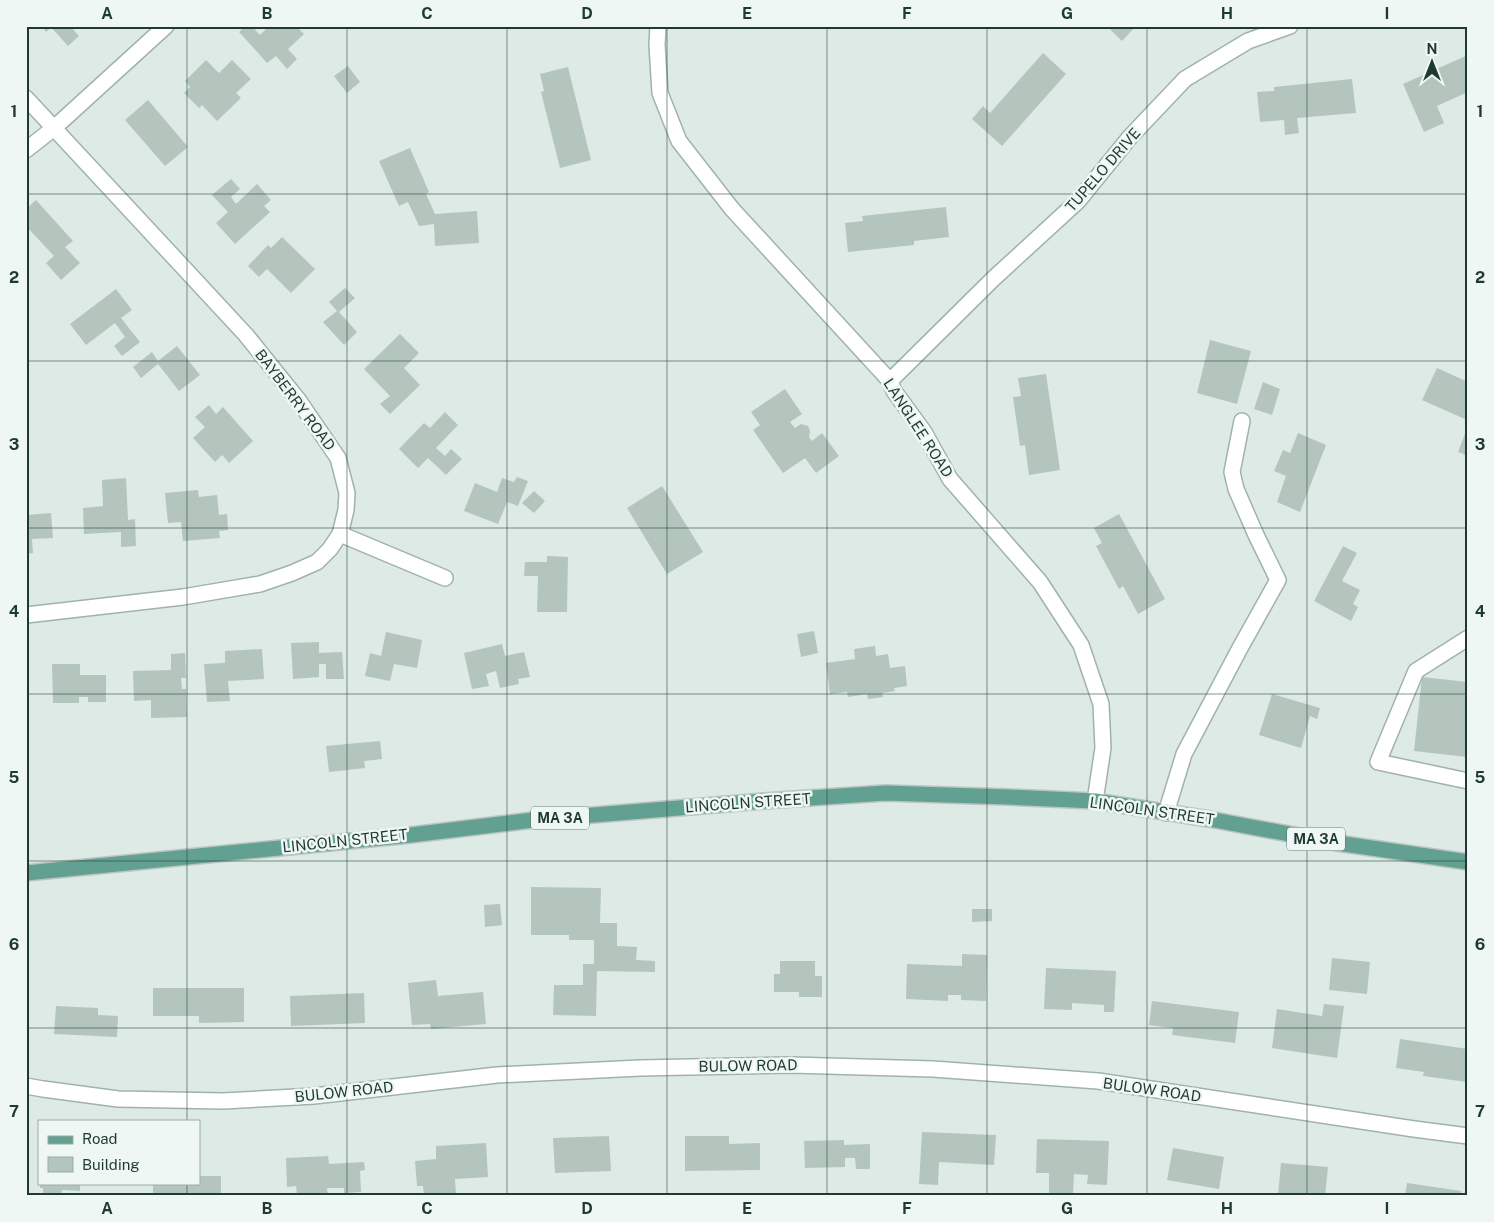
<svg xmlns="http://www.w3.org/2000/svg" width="1494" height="1222" font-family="'Public Sans',sans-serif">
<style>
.building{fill:#b4c5be}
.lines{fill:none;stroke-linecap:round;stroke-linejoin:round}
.lane-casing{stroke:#a1b2ac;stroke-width:18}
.street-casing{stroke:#a1b2ac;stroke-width:18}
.primary-casing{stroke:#bcc4c2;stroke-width:18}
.lane{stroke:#fff;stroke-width:15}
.street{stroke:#fff;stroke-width:15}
.primary{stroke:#62a091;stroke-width:15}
.grid{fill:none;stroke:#1f3a33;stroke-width:1;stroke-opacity:0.55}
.labels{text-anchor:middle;stroke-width:5;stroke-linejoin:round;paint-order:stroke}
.shield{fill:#eef7f3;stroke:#5d736d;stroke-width:1}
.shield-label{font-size:14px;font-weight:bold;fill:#1f3a33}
.street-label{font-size:15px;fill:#1f3a33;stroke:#eef7f3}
.neatline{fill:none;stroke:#1f3a33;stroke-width:2}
.grid-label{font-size:16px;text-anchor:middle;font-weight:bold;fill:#1f3a33}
</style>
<rect width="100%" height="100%" fill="#deeae5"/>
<path class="building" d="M42 26H70L79 36 68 46 51 27 46 32Z
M245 26H252L260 35 269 26H296L304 34 288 49 297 59 287 69 276 56 267 63 239 32Z
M1107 26H1136L1122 41Z
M1043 53 1066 74 1002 146 972 119 983 106 990 113Z
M1468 55V92L1437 106 1444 123 1424 132 1403 84Z
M206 60 219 73 232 60 251 79 236 93 241 98 217 121 202 105 199 108 184 93 190 87 185 81Z
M348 66 360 82 347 93 334 76Z
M568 67 591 160 560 168 541 92 544 91 540 74Z
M1352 79 1356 113 1297 118 1299 133 1285 135 1284 120 1260 122 1257 92 1274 91V87Z
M148 100 188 147 165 166 125 120Z
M410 148 429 192 426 194 435 214 477 211 479 243 435 246 434 224 419 226 408 202 399 206 379 161Z
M231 179 240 189 231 197 236 204 257 184 271 200 264 206 270 212 235 244 216 223 228 212 212 195Z
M36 200 73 241 65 247 80 263 61 280 46 263 54 256 26 226V209Z
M946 207 949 237 914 241V245L848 252 845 223 863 221 862 216Z
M282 237 315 269 291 293 267 269 259 277 248 266 268 245 271 248Z
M345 288 355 298 339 312 357 332 344 345 323 322 337 311 329 302Z
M116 289 132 310 121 318 140 342 122 356 114 346 125 337 115 323 86 345 70 324Z
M400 334 419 353 404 368 420 385 390 414 380 404 390 396 364 369Z
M1210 340 1251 351 1237 404 1197 393Z
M177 346 200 375 179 391 158 364 141 378 133 367 152 352 158 361Z
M1437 368 1468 382 1467 420 1422 400Z
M1046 374 1060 470 1029 475 1025 445 1020 446 1013 397 1021 396 1018 378Z
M1263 382 1280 389 1272 415 1254 409Z
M785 389 802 414 790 422 795 428 801 424 808 426 810 431 809 437 812 441 822 433 839 456 816 473 805 458 783 473 753 430 760 425 751 412Z
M209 405 216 414 223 407 253 441 229 463 222 455 215 462 193 438 205 427 195 417Z
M445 412 458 425 436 448 445 456 451 449 462 459 446 475 428 458 418 468 399 449 424 423 430 428Z
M1468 426V456L1458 452Z
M1298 433 1326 445 1300 512 1277 502 1286 476 1274 471 1283 450 1290 453Z
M517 477 528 481 518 506 507 502 498 524 464 511 475 483 497 492 502 478 514 482Z
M126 478 128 520 135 519 136 546 121 547V532L84 534 83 508 103 506 102 480Z
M662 486 703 552 667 574 627 508Z
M198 490 199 497 217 495 219 515 227 514 228 530 219 531 220 538 183 541 181 522 168 523 165 493Z
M534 491 545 501 534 513 522 503Z
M51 513 53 538 32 539 33 553 26 554V515Z
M1119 514 1165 599 1138 614 1123 586 1119 589 1096 546 1102 543 1094 528Z
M1343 546 1357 553 1342 581 1360 590 1353 604 1358 607 1351 621 1314 601Z
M547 556 568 557 567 612H537L538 576H524L525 562H547Z
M814 631 818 653 801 657 797 634Z
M386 632 422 640 417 668 394 664 390 681 365 676 370 653 381 656Z
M319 642V653L342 652 344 679H326V664H319V677L293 679 291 643Z
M502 644 505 656 524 652 530 677 518 679 519 684 500 688 496 671 486 674 489 686 472 689 464 653Z
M875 646 876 656 888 654 890 668 905 666 907 686 894 688 895 691 882 693 883 697 868 699 867 694 848 697 847 692 830 694 826 663 855 659 854 649Z
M262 649 264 679 228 681 230 701 207 702 204 664 225 663V651Z
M185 653 186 678H181L182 689H186L187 717 151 718V700L134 701 133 671 171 670V654Z
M52 664H80V675H106V702H88V697H79V703H53Z
M1422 677 1468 682 1467 757 1414 751Z
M1272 694 1320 708 1317 719 1310 716 1301 748 1259 735Z
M380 741 382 759 364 761 365 768 329 772 326 746Z
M531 887 601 888 600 923H617V946L637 947 636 960 655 961V972L597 971 596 1016 553 1015 554 985H583V964H594V940H569V935H531Z
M500 904 502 925 485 927 484 905Z
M972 909H992V921L972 922Z
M962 954 987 955 986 1001 961 1000V995H948V1001L906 999 907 964 962 966Z
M1332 958 1370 962 1367 994 1329 990Z
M780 961H815V976H822V997H799V992H774V974H780Z
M1046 968 1116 971 1114 1012H1104V1005L1072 1003V1010L1044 1009Z
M436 980 438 996 483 992 486 1024 431 1029 430 1024 412 1025 408 983Z
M153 988H244V1022L199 1023V1016H153Z
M364 993 365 1023 291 1026 290 996Z
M1152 1001 1239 1012 1235 1043 1172 1035 1173 1028 1149 1025Z
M1324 1004 1344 1006 1337 1058 1272 1048 1277 1009 1322 1016Z
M56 1006 98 1008V1015L118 1016 117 1037 54 1034Z
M1400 1039 1468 1049 1467 1082 1423 1076 1424 1072 1396 1068Z
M922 1132 996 1135 994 1165 939 1162 938 1185 919 1184Z
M609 1136 611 1171 555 1173 553 1138Z
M685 1136H729V1144L760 1143V1170L685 1171Z
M1037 1139 1109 1141 1107 1185 1087 1184 1088 1175 1074 1174 1073 1194 1049 1193V1173H1036Z
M844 1140V1145L870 1144V1169H856L855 1158H845V1167L805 1168 804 1141Z
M486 1143 488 1177 455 1179 456 1196H424L423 1186H417L415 1161 436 1159V1146Z
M1173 1148 1224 1157 1219 1189 1167 1180Z
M328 1156 329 1164 364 1162 365 1170 360 1171 361 1192 344 1193V1188H327L328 1196H297L296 1186 287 1187 286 1158Z
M1281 1163 1328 1167 1325 1196 1278 1195Z
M199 1176H221V1196L153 1194V1183H199Z
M40 1183H80V1191L62 1190 61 1196H43V1188H40Z
M1407 1183 1461 1191 1460 1196H1405Z"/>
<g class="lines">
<g class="lane-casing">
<path id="lane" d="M340 534 445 578
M1468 638 1416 671 1378 762 1468 781
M1166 813 1184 754 1240 648 1278 580 1256 535 1236 489 1232 472 1242 421"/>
</g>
<g class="street-casing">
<path id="street" d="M658 26 657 45 660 93 679 141 732 209 890 381 894 391 924 432 950 479 1040 582 1081 645 1101 704 1103 748 1095 801
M26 98 246 335 299 401 338 458 347 493 346 510 340 534 330 549 317 562 292 573 260 584 183 597 26 615
M26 150 54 128 166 26
M890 381 993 279 1078 201 1130 137 1185 79 1248 41 1290 26
M26 1086 43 1089 118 1099 223 1101 314 1096 497 1075 640 1068 791 1065 933 1069 1098 1081 1414 1129 1468 1136"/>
</g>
<g class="primary-casing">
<path id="primary" d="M26 873 411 835 533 820 764 801 886 793 1008 797 1095 801 1209 819 1337 843 1468 862"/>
</g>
<use href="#lane" class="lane"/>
<use href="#street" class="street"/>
<use href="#primary" class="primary"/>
</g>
<path class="grid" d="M187 26V1121M347 26V1196M507 26V1196M667 26V1196M827 26V1196M987 26V1196M1147 26V1196M1307 26V1196M26 194H1468M26 361H1468M26 528H1468M26 694H1468M26 861H1468M26 1028H1468M187 1183V1196"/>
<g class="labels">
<g class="shield">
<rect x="531" y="806.5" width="58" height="23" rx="4"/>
<rect x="1287" y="827.5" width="58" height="23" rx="4"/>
</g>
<g class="shield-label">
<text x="560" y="823">MA 3A</text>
<text x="1316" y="844">MA 3A</text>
</g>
<g class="street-label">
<text transform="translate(1103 170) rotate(-49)" y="5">TUPELO DRIVE</text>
<text transform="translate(295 400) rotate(53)" y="5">BAYBERRY ROAD</text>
<text transform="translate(918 428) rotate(57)" y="5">LANGLEE ROAD</text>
<text transform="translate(748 803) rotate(-4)" y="5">LINCOLN STREET</text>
<text transform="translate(1152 811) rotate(8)" y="5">LINCOLN STREET</text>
<text transform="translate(345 841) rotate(-6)" y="5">LINCOLN STREET</text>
<text transform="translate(748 1066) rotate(-1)" y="5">BULOW ROAD</text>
<text transform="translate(1152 1090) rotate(8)" y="5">BULOW ROAD</text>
<text transform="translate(344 1092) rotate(-6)" y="5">BULOW ROAD</text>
</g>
</g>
<rect width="1494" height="1222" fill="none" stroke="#eef7f3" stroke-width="55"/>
<rect x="38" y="1120" width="162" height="65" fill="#eef7f3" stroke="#9baba6"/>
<rect x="48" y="1136" width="25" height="8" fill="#62a091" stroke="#9baba6"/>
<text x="82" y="1144" font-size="15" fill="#1f3a33">Road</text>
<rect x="48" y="1157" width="25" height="15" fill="#b4c5be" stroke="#9baba6"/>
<text x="82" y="1170" font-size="15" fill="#1f3a33">Building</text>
<g transform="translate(1432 62)" stroke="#eef7f3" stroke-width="4" paint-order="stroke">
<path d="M0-4L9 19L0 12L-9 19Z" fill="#1f3a33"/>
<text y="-8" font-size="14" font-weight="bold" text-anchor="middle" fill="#1f3a33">N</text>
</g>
<rect x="28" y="28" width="1438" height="1166" class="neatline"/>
<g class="grid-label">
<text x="107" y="19">A</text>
<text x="267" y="19">B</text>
<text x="427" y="19">C</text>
<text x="587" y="19">D</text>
<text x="747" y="19">E</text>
<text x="907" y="19">F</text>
<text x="1067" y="19">G</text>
<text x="1227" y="19">H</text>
<text x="1387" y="19">I</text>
<text x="14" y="117">1</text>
<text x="1480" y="117">1</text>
<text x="14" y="283">2</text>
<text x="1480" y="283">2</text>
<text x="14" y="450">3</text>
<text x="1480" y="450">3</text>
<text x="14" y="617">4</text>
<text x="1480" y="617">4</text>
<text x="14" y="783">5</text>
<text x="1480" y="783">5</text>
<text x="14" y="950">6</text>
<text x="1480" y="950">6</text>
<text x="14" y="1117">7</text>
<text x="1480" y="1117">7</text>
<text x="107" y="1214">A</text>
<text x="267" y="1214">B</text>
<text x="427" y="1214">C</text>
<text x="587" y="1214">D</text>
<text x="747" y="1214">E</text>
<text x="907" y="1214">F</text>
<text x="1067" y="1214">G</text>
<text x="1227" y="1214">H</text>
<text x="1387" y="1214">I</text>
</g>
</svg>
